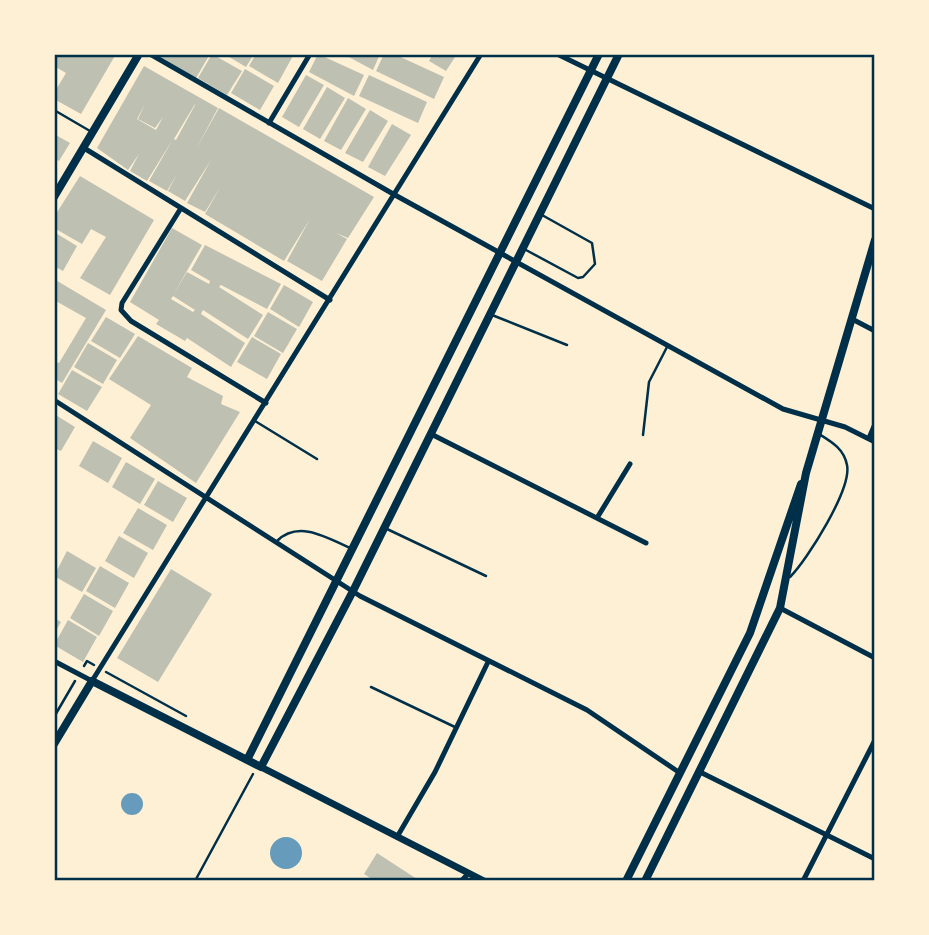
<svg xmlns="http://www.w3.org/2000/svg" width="929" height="935" font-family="Jost,sans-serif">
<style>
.water{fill:#669bbc}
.building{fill:#bec0b2;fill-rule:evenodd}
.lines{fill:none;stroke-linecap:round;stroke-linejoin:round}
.path{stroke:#003049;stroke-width:2.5}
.service{stroke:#003049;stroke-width:2.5}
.minor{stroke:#003049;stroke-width:5}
.tertiary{stroke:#003049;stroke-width:7}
.secondary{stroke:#003049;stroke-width:8}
.neatline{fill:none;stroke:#003049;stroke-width:2.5}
</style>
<rect width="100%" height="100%" fill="#fdf0d5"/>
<path class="water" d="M121 804a11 11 0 1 1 22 0a11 11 0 1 1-22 0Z
M270 853a16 16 0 1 1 32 0a16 16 0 1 1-32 0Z"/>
<path class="building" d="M58 54H116L81 114 54 99V93L66 73 54 66Z
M156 54H210L196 78Z
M212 54 242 71 227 95 198 78Z
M224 54H254L246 67Z
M256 54H294L278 83 249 66Z
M318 54 364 75 354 96 309 72Z
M343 54H380L373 70Z
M384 54H394L444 77 434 99 376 71Z
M433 54H457L446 71 429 61Z
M144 66 218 108 195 151 219 108 374 197 348 238 336 233 347 239 322 281 287 261 310 219 284 261 205 214 221 186 205 212 187 203 211 160 185 201 168 191 177 174 167 191 149 181 173 139 147 181 130 171 139 154 128 170 97 148ZM145 104 138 119 155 128 163 117 156 130 137 119ZM195 104V105L176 140 174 139Z
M245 69 274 86 260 110 231 93Z
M306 75 324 85 299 127 282 117Z
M369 75 427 102 418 123 359 96Z
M327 87 345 98 320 139 303 129Z
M348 98 366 109 341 150 324 141Z
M370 110 388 121 363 162 345 153Z
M392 124 411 135 385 176 368 167Z
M54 134 70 143 59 161 54 158Z
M80 176 154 220 110 295 80 278 106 237 91 229 82 244 54 228V217Z
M172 228 202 245 173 295 187 272 209 284 210 281 191 270 205 245 281 284 267 309 221 285 219 287 263 315 248 339 203 310 201 314 245 343 231 367 187 338 185 341 156 324 159 320 130 302ZM173 296 195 310 193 312 171 299Z
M54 232 77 246 63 271 54 266Z
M54 279 106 310 62 383 54 378V361L59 363 86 318 54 300Z
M284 285 313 302 299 327 270 309Z
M268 312 297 329 283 353 254 336Z
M106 317 135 334 120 358 91 341Z
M138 336 192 368 187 377 223 396 221 404 240 412 196 483 130 438 151 405 109 379Z
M252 337 281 354 267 379 237 362Z
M88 343 117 360 103 384 74 367Z
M72 370 102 387 87 411 58 394Z
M54 414 75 427 61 451 54 448Z
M93 441 122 458 108 483 79 466Z
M126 462 155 479 140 504 112 487Z
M158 481 187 498 173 522 144 505Z
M138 508 167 525 153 550 123 533Z
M119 536 148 553 134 578 105 561Z
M67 551 96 568 82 592 54 576Z
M100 566 129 583 115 608 86 591Z
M171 569 212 594 158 682 117 658Z
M84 594 113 611 99 636 70 618Z
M54 618 61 622 54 634Z
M68 620 97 637 83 662 54 645Z
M377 853 420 881H375L364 874Z"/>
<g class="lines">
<path class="path" d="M84 666 87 661 94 665
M106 672 186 716
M54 717 75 681
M195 881 253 774"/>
<path class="service" d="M54 110 90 131
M526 250 578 278 583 277 595 264 592 243 542 215
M492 315 567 345
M255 421 317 459
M643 435 649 382 667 347
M387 529 486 576
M277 541C298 520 326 537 350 548
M790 577C807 560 852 489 847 465 844 449 832 442 819 434
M371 687 457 728"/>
<path class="minor" d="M150 54 395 195 783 409 845 427 875 442
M557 54 875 209
M269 123 310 54
M84 148 330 300
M181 208 122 303 121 310 131 321 266 403
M852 319 875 331
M54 400 360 596 587 710 680 773
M431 434 646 543
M869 438 875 424
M597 518 630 464
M780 608 875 658
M54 661 92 681 481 54
M700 772 875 859
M397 837 435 772 488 662
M461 881 469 873
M803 881 875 740"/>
<path class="tertiary" d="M261 767 484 881"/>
<path class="secondary" d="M54 197 139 54
M54 744 92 681 261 767 353 591 619 54
M247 760 599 54
M626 881 750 633 801 484
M645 881 780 608 806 473 875 240"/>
</g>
<rect width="929" height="935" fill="none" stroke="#fdf0d5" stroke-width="112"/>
<rect x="56" y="56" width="817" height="823" class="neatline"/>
</svg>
